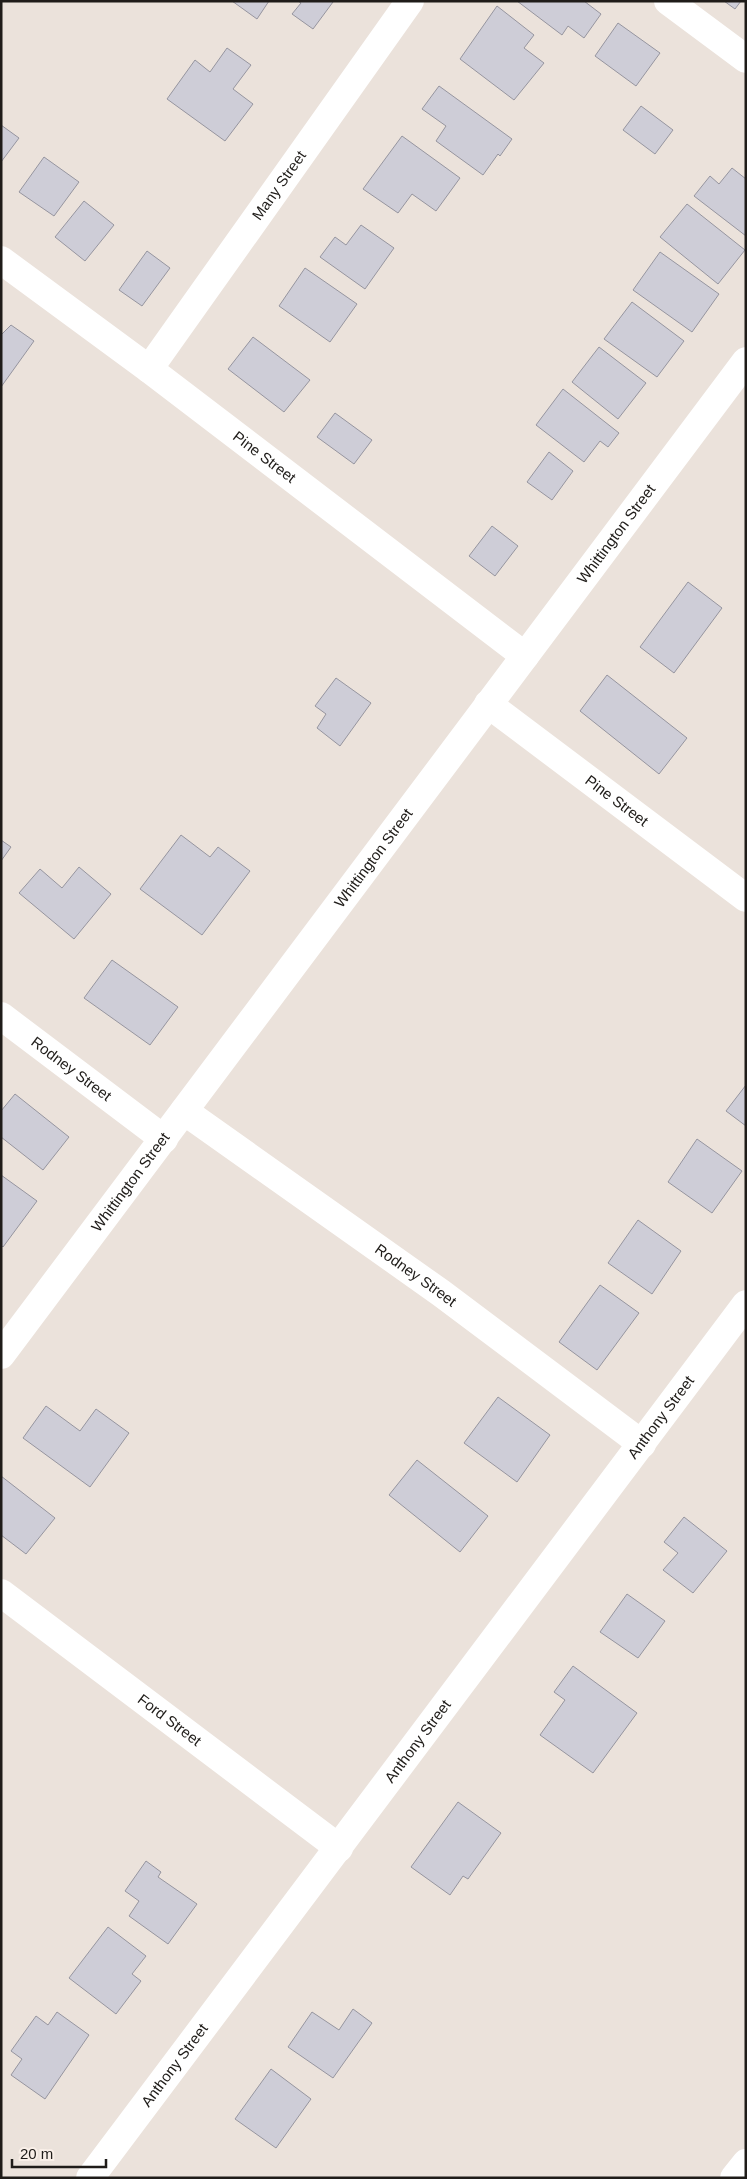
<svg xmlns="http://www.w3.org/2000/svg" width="747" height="2179" font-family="Arial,sans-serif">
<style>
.building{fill:#cecdd7;stroke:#96959f}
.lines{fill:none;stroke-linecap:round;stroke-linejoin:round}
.minor{stroke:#fff;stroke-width:28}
.labels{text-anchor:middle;stroke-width:4;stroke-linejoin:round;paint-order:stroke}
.street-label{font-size:15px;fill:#1f1c19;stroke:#f9efe8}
</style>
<rect width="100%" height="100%" fill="#ebe2db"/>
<path class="building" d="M232 1H269L257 19Z
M298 1H331L333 2 313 29 292 14 301 3Z
M517 1H584L601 14 584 38 568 26 562 35Z
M724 1H741L735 9Z
M497 6 534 35 524 48 544 63 514 100 460 59Z
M618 23 660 53 636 86 595 56Z
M227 48 251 65 233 89 253 104 225 141 167 99 195 60 210 72Z
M439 86 512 139 500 156 498 154 483 175 436 141 446 126 422 109Z
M641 106 673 130 655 154 623 130Z
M1 125 19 138 1 162Z
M402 136 460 178 436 211 412 194 398 213 363 189Z
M44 157 79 182 54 216 19 192Z
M732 168 746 179V236L694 196 710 176 719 184Z
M84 201 114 225 85 261 55 237Z
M687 204 745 250 718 284 660 237Z
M361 225 394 248 365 289 320 257 335 237 346 245Z
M147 251 170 268 142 306 119 290Z
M660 252 719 294 692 332 633 290Z
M305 268 357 304 330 342 279 306Z
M632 302 684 341 657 377 604 339Z
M11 325 34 341 1 387V335Z
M253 337 310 380 284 412 228 369Z
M599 347 646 383 618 419 572 382Z
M563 389 619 433 608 447 600 441 584 462 536 425Z
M335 413 372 440 354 464 317 437Z
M549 452 573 471 552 500 527 482Z
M492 526 518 546 495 576 469 556Z
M688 582 722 608 674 673 640 647Z
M607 675 687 738 659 774 580 711Z
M336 678 371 703 340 746 317 728 326 714 315 706Z
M181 835 210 857 218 847 250 871 202 935 140 889Z
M1 840 11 847 1 861Z
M79 867 111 894 74 939 19 893 40 869 62 888Z
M112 960 178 1007 150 1045 84 998Z
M746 1085V1126L726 1111Z
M15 1094 69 1137 43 1170 1 1137V1111Z
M697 1139 742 1171 712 1213 668 1182Z
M1 1175 37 1201 3 1247 1 1245Z
M638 1220 681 1251 652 1294 608 1263Z
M600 1285 639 1313 597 1370 559 1342Z
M498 1397 550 1435 517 1482 464 1443Z
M46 1406 80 1431 96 1409 129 1433 90 1487 23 1438Z
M417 1460 488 1516 460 1552 389 1495Z
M1 1476 55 1518 26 1554 1 1535Z
M684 1517 727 1551 693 1593 663 1570 678 1553 664 1542Z
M627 1594 665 1621 638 1658 600 1632Z
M573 1666 637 1713 593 1773 540 1735 565 1700 554 1692Z
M458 1802 501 1833 468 1879 463 1876 450 1895 411 1867Z
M146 1861 161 1872 158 1877 197 1904 168 1944 129 1916 139 1901 125 1891Z
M108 1927 146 1956 132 1974 141 1981 116 2014 69 1978Z
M353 2009 372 2023 333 2078 288 2047 312 2012 339 2030Z
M57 2012 89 2035 45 2099 11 2075 22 2059 11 2051 36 2016 48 2025Z
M271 2069 311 2099 276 2148 235 2119Z"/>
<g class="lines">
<g class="minor">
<path d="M668 1 746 59"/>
<path id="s1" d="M1 260 149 369 525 656"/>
<path id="s2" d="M149 369 410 1"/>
<path id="s3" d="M488 704 746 898"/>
<path id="s4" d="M1 1016 164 1139"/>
<path id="s5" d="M184 1111 441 1293 642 1444"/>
<path id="s6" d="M1 1355 746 361"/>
<path id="s7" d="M1 1593 339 1848"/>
<path id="s8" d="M90 2178 746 1304"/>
<path d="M734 2178 746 2163"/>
</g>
</g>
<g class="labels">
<g class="street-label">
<text dy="5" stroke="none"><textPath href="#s2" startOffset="225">Many Street</textPath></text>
<text dy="5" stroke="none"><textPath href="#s1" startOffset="329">Pine Street</textPath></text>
<text dy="5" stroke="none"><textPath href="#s6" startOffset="1026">Whittington Street</textPath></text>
<text dy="5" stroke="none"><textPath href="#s3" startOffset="161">Pine Street</textPath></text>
<text dy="5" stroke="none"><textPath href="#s6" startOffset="621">Whittington Street</textPath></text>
<text dy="5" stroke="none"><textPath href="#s4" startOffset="88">Rodney Street</textPath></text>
<text dy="5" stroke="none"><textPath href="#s6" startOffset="216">Whittington Street</textPath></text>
<text dy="5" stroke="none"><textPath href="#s5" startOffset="284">Rodney Street</textPath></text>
<text dy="5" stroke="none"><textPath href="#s8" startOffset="951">Anthony Street</textPath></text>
<text dy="5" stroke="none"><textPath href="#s7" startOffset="211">Ford Street</textPath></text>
<text dy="5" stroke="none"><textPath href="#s8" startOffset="546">Anthony Street</textPath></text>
<text dy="5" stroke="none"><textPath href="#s8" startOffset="141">Anthony Street</textPath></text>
</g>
</g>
<rect width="747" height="2179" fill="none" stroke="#1f1c19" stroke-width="5"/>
<path d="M12 2159v8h94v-8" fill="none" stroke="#1f1c19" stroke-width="2.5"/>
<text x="20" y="2159" font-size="15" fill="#1f1c19" stroke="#f9efe8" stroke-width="4" paint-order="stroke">20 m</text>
</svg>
